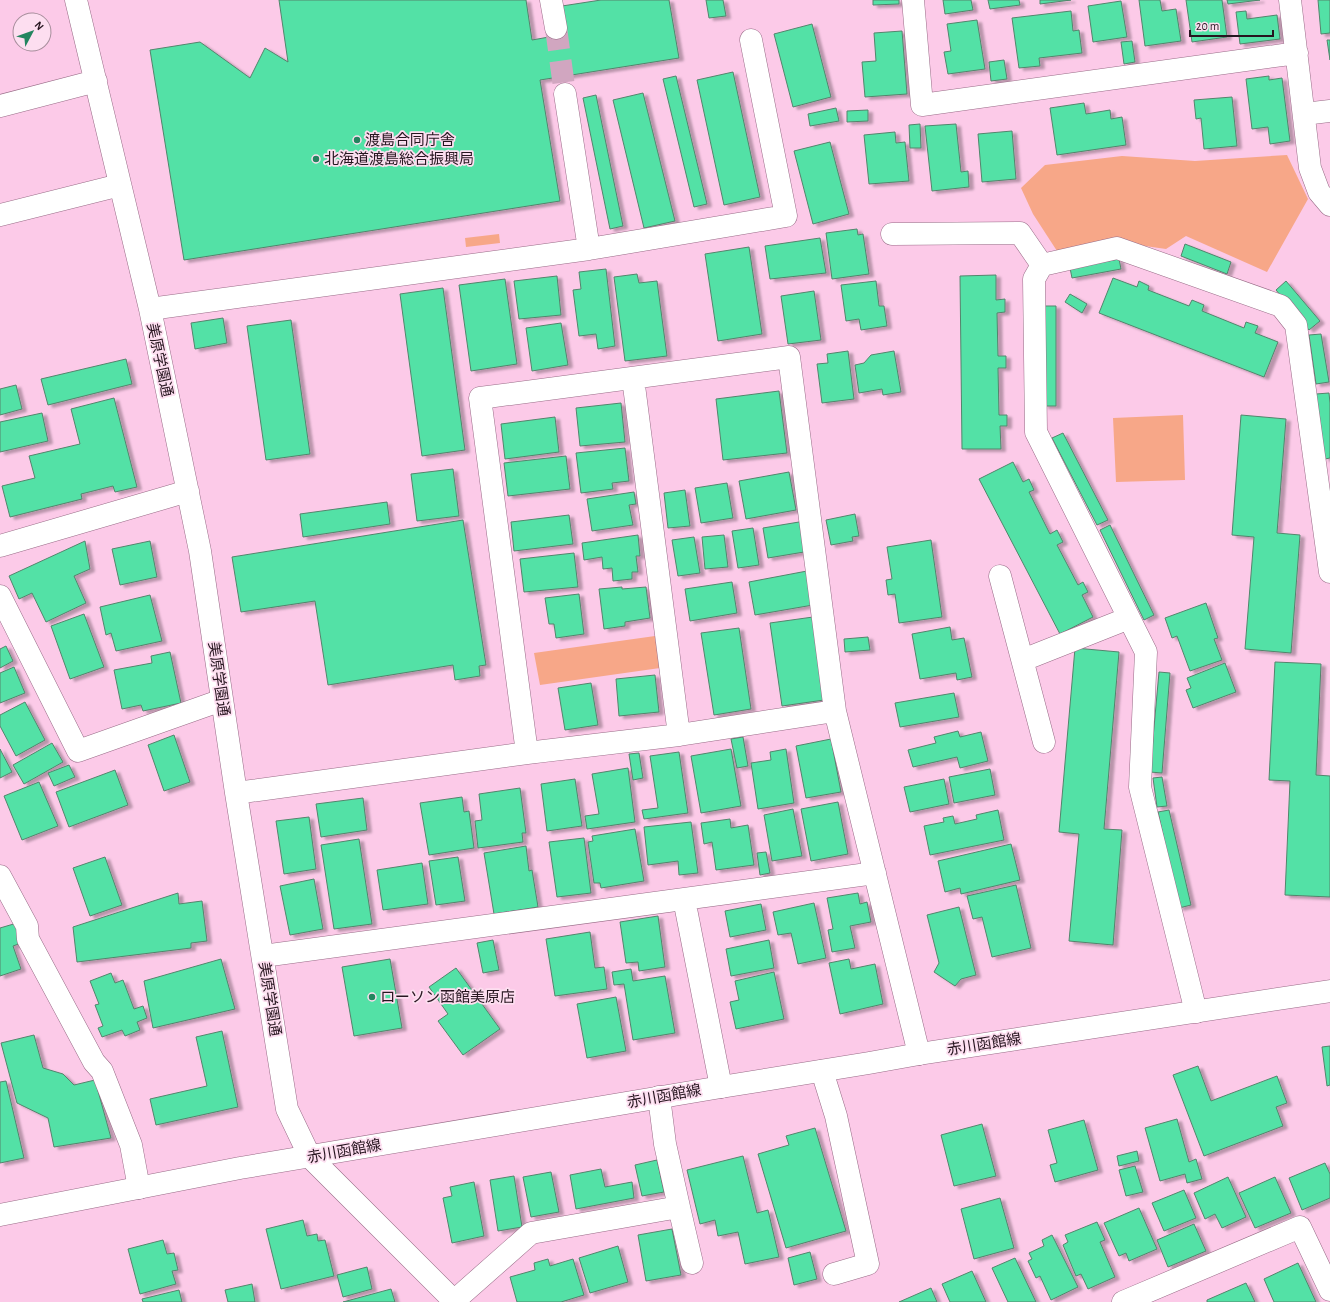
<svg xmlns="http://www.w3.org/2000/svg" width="1330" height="1302" font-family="'Alegreya Sans','Noto Sans JP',sans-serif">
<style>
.green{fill:#f7a788}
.building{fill:#52e1a6;stroke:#52856c;filter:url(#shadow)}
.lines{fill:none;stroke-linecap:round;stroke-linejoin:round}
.minor-tunnel{stroke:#d1a6c0;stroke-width:22;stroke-dasharray:22 11;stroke-linecap:butt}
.minor-casing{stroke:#986c87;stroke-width:23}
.major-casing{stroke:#986c87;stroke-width:23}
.minor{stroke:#fff;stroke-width:22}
.major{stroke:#fff;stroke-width:22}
.poi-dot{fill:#23855f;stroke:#fddef0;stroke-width:1.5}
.labels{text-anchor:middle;stroke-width:3.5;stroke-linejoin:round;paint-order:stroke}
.poi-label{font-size:15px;fill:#26151f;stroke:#fddef0;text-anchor:start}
.street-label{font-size:15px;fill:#26151f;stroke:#fddef0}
</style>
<defs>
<filter id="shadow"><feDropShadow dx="4.5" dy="2.5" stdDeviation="1" flood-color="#0004"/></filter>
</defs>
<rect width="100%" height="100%" fill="#fccae8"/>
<path class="green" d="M1287 155 1308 199 1267 272 1186 236 1166 249 1117 242 1057 251 1033 214 1021 188 1045 165 1122 156 1195 161Z
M499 234 500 243 466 247 465 238Z
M1183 415 1185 480 1116 482 1113 418Z
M655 636 660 668 540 685 534 653Z"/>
<path class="building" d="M279 0H526L532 40 566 34 562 6 601 0H669L679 58 540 80 560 201 184 260 150 50 200 42 250 78 265 48 288 62Z
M706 0H723L726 16 709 18Z
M873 0H899V4L873 5Z
M943 0H971L973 10 945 14Z
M988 0H1019L1020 5 990 9Z
M1040 0H1071L1040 4Z
M1139 0H1160L1162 11 1176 9 1181 41 1145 46Z
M1186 0H1222L1227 37 1192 42Z
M1227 0H1260L1228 4Z
M1318 0H1330V33L1321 34Z
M1121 1 1127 37 1093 42 1088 6Z
M1071 11 1073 31 1079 30 1082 53 1039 58 1040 66 1019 68 1012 18Z
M1246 11 1247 19 1277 15 1280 39 1240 44 1236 12Z
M977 20 985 69 948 74 944 52 951 51 947 24Z
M812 24 831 97 793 107 774 34Z
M902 31 907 94 865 97 862 62 876 61 874 33Z
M1327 40H1330V60Z
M1132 41 1135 62 1124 64 1121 42Z
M1004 60 1007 79 991 81 989 62Z
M733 72 760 197 724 205 697 80Z
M676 76 707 204 694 207 663 79Z
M1269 76V80L1282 78 1290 141 1270 144 1268 127 1252 129 1246 79Z
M643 93 675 221 644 228 613 100Z
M596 95 623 226 610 229 583 98Z
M1232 97 1237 146 1204 149 1201 118 1196 119 1194 100Z
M1084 103 1086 114 1110 110 1111 119 1122 117 1126 145 1057 155 1050 108Z
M836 108 839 121 810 126 808 114Z
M868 110V121L847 122V111Z
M920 124 921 148H910L909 125Z
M956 124 961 172 968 171 969 187 932 191 925 126Z
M1012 131 1016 179 982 182 978 134Z
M895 132 896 143 905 142 909 181 869 184 864 135Z
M830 142 849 214 813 224 794 151Z
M857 229 858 235 863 234 869 274 832 279 826 233Z
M820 238 826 273 770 279 765 246Z
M1185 244 1231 262 1227 274 1181 256Z
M749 247 762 334 718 341 705 254Z
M1119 259 1121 269 1072 278 1070 268Z
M606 269 615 346 598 349 596 334 579 336 573 290 581 289 579 272Z
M637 274 639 283 657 281 667 356 625 361 614 277Z
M996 275V300L1005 299V312L997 313 998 356H1006V368H998L999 415H1007V426H1000L1001 449H962L960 276Z
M557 276 561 315 519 319 514 281Z
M1113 278 1137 287 1139 281 1149 286 1148 290 1189 306 1192 300 1204 305 1202 311 1244 328 1246 322 1258 326 1255 333 1278 342 1264 377 1099 313Z
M505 279 517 364 471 371 459 285Z
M876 281 879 306H884L887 326 861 330 859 319 846 321 841 285Z
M1286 281 1320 321 1309 330 1276 290Z
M443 288 465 450 422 456 400 294Z
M814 291 821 340 788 344 781 296Z
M1070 294 1087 304 1082 313 1065 302Z
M1044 306H1056V406H1044Z
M223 318 227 343 195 349 191 323Z
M291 320 310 454 266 460 247 326Z
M561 323 568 365 532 371 526 328Z
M1321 334 1329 382 1316 384 1309 335Z
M848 351 854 399 822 403 817 364 828 363 827 354Z
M894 351 901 392 883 395 882 389 859 393 855 365 864 363 871 355Z
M126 359 132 384 48 405 41 379Z
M16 385 22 409 0 415V389Z
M779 391 787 453 723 460 716 399Z
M1329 393 1330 403V458L1325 459 1316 394Z
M114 398 137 487 115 492 113 486 81 494 82 499 10 517 2 486 35 478 29 456 80 444 71 409Z
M621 403 625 442 580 446 576 408Z
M42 413 48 441 0 452V422Z
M1241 415 1286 419 1277 533 1300 535 1291 653 1245 649 1254 537 1232 535Z
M555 417 559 452 505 459 501 424Z
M1063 433 1108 520 1097 525 1052 438Z
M625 448 629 481 612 483 613 489 581 493 576 453Z
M566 456 570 489 508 496 504 463Z
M1013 462 1023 482 1029 479 1034 490 1029 492 1050 534 1057 530 1063 542 1057 545 1078 585 1083 582 1088 592 1082 595 1093 617 1060 634 979 479Z
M453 469 459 516 417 521 411 474Z
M789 472 796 510 746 519 739 481Z
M727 483 733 518 701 523 695 488Z
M685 490 690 526 668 528 664 493Z
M634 492 636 504 629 505 633 525 592 531 587 499Z
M387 502 390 524 303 537 300 514Z
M855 514 859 536 852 537 853 541 831 545 826 520Z
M569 515 573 544 514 551 511 522Z
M463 520 486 665 479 666 480 676 455 680 453 665 328 685 315 601 241 612 232 557Z
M805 521 810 551 768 558 763 528Z
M1110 525 1154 615 1144 620 1100 530Z
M753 528 759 565 738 568 732 531Z
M638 535 640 556H636L638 572H632V579L613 581 612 568 603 569 602 557 584 560 582 543Z
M724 535 728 567 705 569 702 537Z
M694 537 700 573 678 576 672 540Z
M931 540 942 617 899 623 895 594 888 595 886 580 892 579 887 547Z
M85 541 90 569 74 576 86 603 46 622 32 593 19 599 9 576Z
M150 541 157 577 120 585 112 549Z
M574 553 578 587 524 592 520 559Z
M807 571 813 605 755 615 749 582Z
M732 582 737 613 690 621 685 589Z
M622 587V589L646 587 650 618 625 622V626L604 629 599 589Z
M579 594 584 634 556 638 554 624H549L545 598Z
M150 595 162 641 116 651 111 633 106 635 100 607Z
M1206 603 1218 638 1214 639 1222 660 1190 671 1177 636 1172 638 1165 618Z
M84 614 104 667 70 679 51 626Z
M813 617 824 700 782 706 770 623Z
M950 627 952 640 964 638 972 677 957 680 956 673 920 679 912 634Z
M739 628 751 709 714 715 701 633Z
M868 637 870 650 845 652 844 639Z
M6 646 13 661 0 668V649Z
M1075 648 1119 652 1104 829 1122 830 1113 945 1069 941 1079 834 1059 832Z
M170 652 181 703 143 711 141 705 122 709 114 670 152 663 151 656Z
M1275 662 1321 664 1316 775 1330 776V897L1285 895 1290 781 1269 780Z
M1225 663 1236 692 1193 708 1186 690 1191 688 1187 678Z
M14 667 25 693 0 703V673Z
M1159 672 1170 673 1162 773 1150 772Z
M655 675 659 712 619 716 616 679Z
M591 683 598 725 565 730 558 688Z
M954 693 959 717 900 727 895 703Z
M25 702 45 740 16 756 0 726V715Z
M958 731 960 737 981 732 988 761 960 768 957 757 913 767 908 750 936 743 934 737Z
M174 735 190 782 164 791 148 745Z
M743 737 748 766 737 768 731 739Z
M831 739 841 792 806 798 796 746Z
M52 743 63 762 24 784 13 765Z
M0 749 12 772 0 778Z
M731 749 741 806 701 813 691 756Z
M786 749 794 803 758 809 751 763 771 760 770 752Z
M679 752 688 813 644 819 642 810 658 808 650 756Z
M639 753 643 778 633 780 629 754Z
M69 765 75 777 54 786 48 773Z
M628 768 635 822 587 829 585 816 599 814 592 774Z
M990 769 995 795 954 803 949 777Z
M115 770 128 805 69 827 56 792Z
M1162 777 1167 806 1157 807 1153 778Z
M575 779 582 826 547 831 541 784Z
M944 779 949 804 910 812 904 787Z
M39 782 58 826 22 840 4 796Z
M520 788 526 833H522L523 842 478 848 475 821 482 820 479 794Z
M462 797 464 812 469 811 474 848 429 855 420 803Z
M363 798 367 830 321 837 316 804Z
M838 802 848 854 811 861 801 809Z
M793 809 802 856 772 861 764 815Z
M998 810 1004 840 930 855 924 826 944 822 943 818 953 816 955 824 977 819 976 815Z
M1169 810 1191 905 1179 908 1158 812Z
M309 817 316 869 284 874 276 821Z
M730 819 731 828 748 825 754 865 716 870 712 842 704 844 701 823Z
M691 822 698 873 679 875 678 861 648 865 644 827Z
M635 829 644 881 601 888 600 883H594L588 842 593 841 592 836Z
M584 838 591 893 557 897 549 842Z
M359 839 372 924 334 929 321 845Z
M1011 844 1020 880 961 894 960 888 945 892 938 861Z
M526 846 529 871 532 870 538 907 494 914 484 853Z
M766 852 770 873 760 875 757 853Z
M105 857 122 905 90 916 73 868Z
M458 857 465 901 436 905 429 861Z
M422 863 428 904 383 910 377 870Z
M314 879 323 929 290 935 280 886Z
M1016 885 1031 948 992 957 982 917 973 919 967 896Z
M178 893 179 904 202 901 207 941 191 943V948L77 962 73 927Z
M858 893 860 904 867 902 871 922 850 926 855 948 832 952 828 930 833 929 827 898Z
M814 903 826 958 798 964 791 933 778 935 773 912Z
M761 904 766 930 730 937 725 911Z
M959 907 976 975 961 979 955 986 934 972 939 963 927 915Z
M658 916 665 967 639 971 638 962 626 963 620 922Z
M17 923 24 942 13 946 21 969 0 976V928Z
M590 932 595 968 604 967 607 989 555 996 546 939Z
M493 940 499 970 483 973 477 943Z
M769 940 774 968 731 976 726 949Z
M221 959 235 1009 153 1028 144 981Z
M390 959 402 1028 354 1036 342 967Z
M849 959 851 969 875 964 883 1004 840 1014 829 963Z
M456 968 500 1029 463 1055 438 1021 448 1014 429 987Z
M631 969 633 981 665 976 675 1033 633 1040 624 984 614 985 612 972Z
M774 972 784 1019 736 1029 730 1002 739 1000 735 981Z
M111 973 115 983 123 980 134 1009 143 1006 147 1018 137 1022 140 1030 125 1036 122 1030 102 1037 98 1028 103 1026 95 1005 99 1004 90 981Z
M616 997 626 1051 587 1058 577 1004Z
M222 1031 238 1107 156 1125 150 1099 207 1086 196 1037Z
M34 1035 43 1068 63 1074 74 1085 95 1080 111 1138 54 1147 48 1118 17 1103 1 1043Z
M1330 1046V1085L1327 1086 1322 1047Z
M1198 1066 1211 1101 1277 1076 1287 1103 1276 1107 1283 1126 1204 1156 1173 1075Z
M6 1081 24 1158 0 1163V1082Z
M1177 1119 1189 1162 1196 1159 1202 1179 1187 1183 1185 1174 1160 1181 1145 1128Z
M1084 1120 1098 1170 1055 1182 1050 1165 1057 1163 1048 1130Z
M982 1124 996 1176 954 1186 941 1135Z
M815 1128 846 1231 786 1248 758 1154 789 1145 786 1136Z
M1137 1151 1139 1161 1119 1166 1117 1156Z
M743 1156 757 1213 768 1210 779 1257 745 1264 738 1232 718 1236 715 1220 700 1224 687 1170Z
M657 1160 664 1192 642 1196 635 1165Z
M1325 1163 1330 1174V1198L1302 1210 1289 1178Z
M1135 1166 1143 1192 1126 1196 1119 1170Z
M601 1169 605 1187 632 1182 634 1198 576 1209 570 1175Z
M551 1172 559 1212 531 1217 523 1177Z
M514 1176 522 1227 498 1231 490 1180Z
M1228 1177 1246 1217 1222 1228 1215 1214 1205 1219 1194 1193Z
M1275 1177 1291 1213 1255 1228 1239 1193Z
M474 1182 484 1236 452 1243 443 1198 452 1196 450 1187Z
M1184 1190 1196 1218 1164 1231 1152 1203Z
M1000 1198 1014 1248 974 1259 961 1209Z
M1139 1208 1157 1249 1129 1261 1126 1253 1119 1256 1104 1223Z
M303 1220 307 1236 317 1234 318 1241 325 1240 334 1276 281 1289 266 1229Z
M1097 1222 1105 1240 1100 1242 1115 1277 1088 1289 1081 1274 1076 1276 1063 1245 1068 1242 1065 1235Z
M1194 1224 1206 1251 1168 1267 1157 1240Z
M672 1229 681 1275 646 1281 638 1235Z
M1052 1235 1078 1287 1051 1300 1040 1276 1036 1278 1028 1261 1032 1259 1029 1253 1044 1246 1042 1240Z
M163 1240 167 1254 174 1253 178 1270 172 1271 176 1284 140 1294 128 1249Z
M618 1246 628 1282 590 1293 579 1258Z
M810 1252 817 1279 794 1285 788 1258Z
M1015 1258 1036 1302H1008L992 1268Z
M548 1259 550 1266 573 1259 584 1295 561 1302H517L510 1277 535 1270 534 1263Z
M1298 1263 1316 1302H1274L1264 1279Z
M367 1267 372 1289 343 1297 337 1275Z
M972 1271 986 1302H950L942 1284Z
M1246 1283 1255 1302H1207V1300Z
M252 1284 255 1302H228L225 1290Z
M931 1288 937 1302H899Z
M391 1289 395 1302H343Z
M179 1290 182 1302H143L142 1299Z"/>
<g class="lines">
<path class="minor-tunnel" d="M556 28 565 94"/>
<g class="minor-casing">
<path id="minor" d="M76 0 150 309 200 551 236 793 287 1109 310 1157 455 1302
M551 0 556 28
M913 0 922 105 1297 53
M1290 0 1310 168 1319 192 1330 205
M565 94 589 249
M0 106 96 81
M1304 114 1330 111
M0 215 120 185
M892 234 1020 233 1042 265
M150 309 589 249 786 216 751 40
M633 378 679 735
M0 546 188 491
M1000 576 1044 742
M0 596 78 751 222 700
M1023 660 1129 618
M527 753 480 398 789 357 835 711 919 1054
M236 793 527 753 679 735 835 711
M0 876 27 926 28 939 94 1062 102 1071 131 1145 139 1188
M684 899 721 1087
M263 956 875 873
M1196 1012 1140 787 1146 652 1036 432 1034 279 1042 265 1117 248 1281 306 1296 325 1330 572
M822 1071 836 1116 868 1264 834 1274
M679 1207 692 1263
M454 1301 531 1233 679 1207 665 1144 659 1097
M1123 1302 1300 1227 1330 1290"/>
</g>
<g class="major-casing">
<path id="major" d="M0 1215 240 1168 721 1087 869 1063 919 1054 1330 991"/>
</g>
<use href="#minor" class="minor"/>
<use href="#major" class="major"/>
</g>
<g class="poi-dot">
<circle cx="357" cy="140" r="4"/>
<circle cx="316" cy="159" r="4"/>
<circle cx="372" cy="997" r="4"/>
</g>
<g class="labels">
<g class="poi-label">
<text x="365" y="145">渡島合同庁舎</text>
<text x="324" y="164">北海道渡島総合振興局</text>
<text x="380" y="1002">ローソン函館美原店</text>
</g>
<g class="street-label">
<text transform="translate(160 360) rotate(78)" y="5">美原学園通</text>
<text transform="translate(219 679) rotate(82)" y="5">美原学園通</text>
<text transform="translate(270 999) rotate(81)" y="5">美原学園通</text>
<text transform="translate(984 1044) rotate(-9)" y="5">赤川函館線</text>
<text transform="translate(664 1096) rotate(-10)" y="5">赤川函館線</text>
<text transform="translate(344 1151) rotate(-10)" y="5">赤川函館線</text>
</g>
</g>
<g transform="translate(32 32) rotate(49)"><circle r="19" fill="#fddef0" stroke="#a78e9c"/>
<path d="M0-3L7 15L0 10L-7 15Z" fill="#23855f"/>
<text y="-6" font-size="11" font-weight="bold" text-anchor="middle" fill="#26151f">N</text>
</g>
<path d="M1190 30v6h83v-6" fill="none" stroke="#26151f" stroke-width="2"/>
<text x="1196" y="30" font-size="12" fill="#26151f" stroke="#fddef0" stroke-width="3" paint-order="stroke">20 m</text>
</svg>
